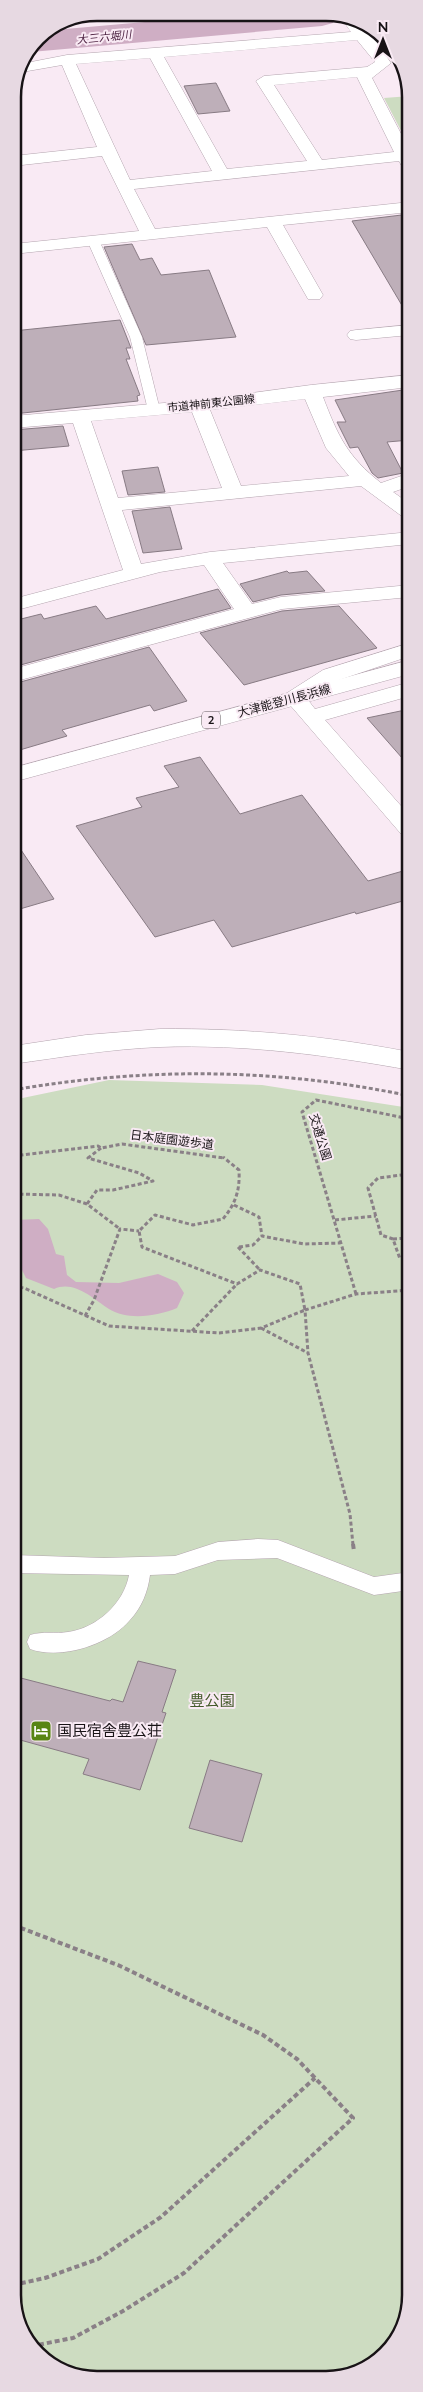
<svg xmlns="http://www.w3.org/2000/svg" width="423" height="2392" font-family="Mulish,'Noto Sans JP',sans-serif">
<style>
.green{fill:#cddcc1}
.water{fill:#cfaec4}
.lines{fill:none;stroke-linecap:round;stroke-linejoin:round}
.river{fill:#cfaec4;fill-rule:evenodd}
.building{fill:#beafb9;stroke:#887b84}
.lane-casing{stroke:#b4a5af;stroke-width:1}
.street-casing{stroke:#b4a5af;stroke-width:1}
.primary-casing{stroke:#b4a5af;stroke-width:1}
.path-far1{stroke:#8a8087;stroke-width:3;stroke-dasharray:4 2.5;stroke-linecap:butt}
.path{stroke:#8a8087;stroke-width:4;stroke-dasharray:5 3;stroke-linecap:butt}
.lane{fill:#fff;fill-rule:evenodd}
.street{fill:#fff;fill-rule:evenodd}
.primary{fill:#fff;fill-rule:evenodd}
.labels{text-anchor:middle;stroke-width:4;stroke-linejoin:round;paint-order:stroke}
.far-water-label{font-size:11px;font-style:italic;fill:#4c2241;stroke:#f9eaf4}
.far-street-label{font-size:11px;fill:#181316;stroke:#f9eaf4}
.shield{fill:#f9eaf4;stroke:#5c5459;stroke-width:1}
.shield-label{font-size:11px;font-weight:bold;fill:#181316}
.street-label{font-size:12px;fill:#181316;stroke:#f9eaf4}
.near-park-label{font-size:15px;fill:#435a2a;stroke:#f9eaf4}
.near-poi-label{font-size:15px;fill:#181316;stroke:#f9eaf4;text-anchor:start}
.rim{fill:none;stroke:#181316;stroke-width:2.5}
</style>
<rect width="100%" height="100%" fill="#f9eaf4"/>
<path class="green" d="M410 96V148L384 98Z
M109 1080 262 1085 410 1108V2295L389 2351 336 2379 81 2378 34 2351 13 2305V1100Z"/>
<path class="water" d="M39 1219 48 1229 56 1254 64 1256 67 1275 76 1282 119 1283 158 1274 177 1282 184 1293 177 1308C158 1316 128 1321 109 1309 92 1298 74 1280 54 1289L26 1278 13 1252V1220Z"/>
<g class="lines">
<path class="river" d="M338 16 333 23 322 26 31 52C40 32 44 32 65 29L202 17Z"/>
</g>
<path class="building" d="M216 83 230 111 198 114 184 86Z
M410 214V319L352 221Z
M132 244 140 260 152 258 161 275 209 270 236 337 146 345 104 247Z
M120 320 131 348H126L130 359H126L140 395 137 396 138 401 13 414V331Z
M403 390 410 404V440L387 442 403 473 378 478 372 473 358 447 350 448 337 422H346L335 400Z
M63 426 69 446 13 451V430Z
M158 467 165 492 128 495 122 471Z
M170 507 182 549 143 553 132 511Z
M287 571 289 573 307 571 325 591 281 595 253 602 240 584Z
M218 589 231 608 13 667V621L41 614 44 619 96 606 106 619Z
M339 606 377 648 244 685 200 633 282 611Z
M149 647 187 701 154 711 150 705 62 730 67 736 13 752V684Z
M410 709V767L367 718Z
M200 757 240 814 302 795 368 881 410 869V899L356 914 355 912 232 947 214 920 155 937 76 826 142 807 136 798 179 787 164 766Z
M13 838 54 899 13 911Z
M138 1661 176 1670 162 1712 166 1713 140 1790 83 1774 89 1759 13 1738V1676L110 1701 112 1699 123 1702Z
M210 1760 262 1774 242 1842 189 1828Z"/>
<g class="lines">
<g class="lane-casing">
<path id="lane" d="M93 237 99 240 142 337 160 410 159 413H149L148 410 130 337 87 240Z
M258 1539 278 1540 374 1577 410 1572V1590L374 1595 277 1558 218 1560 175 1574 150 1575C148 1591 142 1607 130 1620 109 1645 61 1660 30 1649L27 1642 30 1635C43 1631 55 1634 68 1632 97 1628 124 1603 129 1575L13 1573V1555L104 1558 175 1556 218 1542Z"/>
</g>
<g class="street-casing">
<path id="street" d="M339 15C362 15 379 46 391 63L372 78 410 151V172L404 170 399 161 134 189 155 229 410 202V212L283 225 323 295 320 299H308L267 227 13 254V244L139 231 102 156 13 166V156L97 147 62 65 22 72 26 63 67 55 351 32ZM357 40 375 62 367 67 264 76 256 81 307 161 227 169 164 57ZM150 58 212 171 130 180 76 64ZM357 77 394 152 322 160 274 85Z
M410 325V335L356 340 350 339 347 335 350 331 356 330Z
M410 375V387L323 397C338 436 347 456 381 483L410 473V486L393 492 410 504V519L403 517 361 486 122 510 141 564 210 552 410 532V544L223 563 252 604 281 597 410 585V597L282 609 13 682V669L234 609 204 565 160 572 13 611V599L123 570 73 423 13 428V416L199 400 311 385ZM305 399 326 448 349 476 241 486 210 410ZM192 412 222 488 118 498 91 421Z
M410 643V656L339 680 308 700 315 709 410 682V696L325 720 410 816V837L402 835 284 698 287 693 323 670Z"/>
</g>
<g class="primary-casing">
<path id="primary" d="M410 660V674L13 782V768Z
M160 1029C245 1028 327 1036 410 1052V1070C327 1055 245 1044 160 1047 111 1049 62 1057 13 1064V1046L86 1035Z"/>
</g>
<path class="path-far1" d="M13 1090C146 1067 278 1068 410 1096
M13 1156 98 1146 101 1148 122 1144 224 1158
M410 1174 378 1178 368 1188 381 1235 393 1239 400 1259H410
M13 1194 59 1195 87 1204 120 1229
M87 1204 97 1190H113L153 1181 139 1173 88 1158 101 1148
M234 1205 259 1217 262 1236 304 1244 341 1243
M335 1220 376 1216
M393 1239 410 1238
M238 1247 260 1270
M239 1247 253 1245 262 1236
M13 1286 24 1288 109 1326 219 1333 261 1328 305 1310 300 1284 260 1270 237 1284 142 1247 139 1231 155 1215 193 1225 223 1219C236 1203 240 1190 239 1170L223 1157
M356 1294 302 1112 316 1100 410 1119
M85 1316 94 1300 120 1229 139 1231
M261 1328 308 1353
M192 1331 237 1284
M353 1545 350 1514 308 1353 305 1310 356 1294 410 1290"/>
<path class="path" d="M353 1544 354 1551
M13 1925 118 1965 263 2035 297 2059 353 2118 184 2273 123 2311 73 2338 32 2346
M13 2285 45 2278 98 2259 161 2217 315 2078"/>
<use href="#lane" class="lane"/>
<use href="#street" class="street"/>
<use href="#primary" class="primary"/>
</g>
<defs>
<g id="hotel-square" transform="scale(1.125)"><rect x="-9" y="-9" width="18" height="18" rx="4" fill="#588514" stroke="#f9eaf4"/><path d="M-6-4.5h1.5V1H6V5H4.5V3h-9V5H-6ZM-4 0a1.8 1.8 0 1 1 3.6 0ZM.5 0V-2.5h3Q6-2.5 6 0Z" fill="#fff"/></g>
</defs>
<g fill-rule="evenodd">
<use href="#hotel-square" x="41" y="1731"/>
</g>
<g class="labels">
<g class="far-water-label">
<text transform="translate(104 37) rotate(-6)" y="4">大三六堀川</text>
</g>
<g class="far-street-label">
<text transform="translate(211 403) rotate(-6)" y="4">市道神前東公園線</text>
</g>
<rect class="shield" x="202" y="711.5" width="18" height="17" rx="4"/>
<g class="shield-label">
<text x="211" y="724">2</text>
</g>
<g class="street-label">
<text transform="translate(284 701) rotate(-15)" y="4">大津能登川長浜線</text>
<text transform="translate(320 1137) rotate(73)" y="4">交通公園</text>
<text transform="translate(172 1140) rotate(7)" y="4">日本庭園遊歩道</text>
</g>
<g class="near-park-label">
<text x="212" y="1706">豊公園</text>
</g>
<g class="near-poi-label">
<text x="57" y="1736">国民宿舎豊公荘</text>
</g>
</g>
<path d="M0 0H423V2392H0ZM97 21H326A76 76 0 0 1 402 97V2295A76 76 0 0 1 326 2371H97A76 76 0 0 1 21 2295V97A76 76 0 0 1 97 21Z" fill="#e7d9e2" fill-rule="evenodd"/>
<path class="rim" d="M97 21H326A76 76 0 0 1 402 97V2295A76 76 0 0 1 326 2371H97A76 76 0 0 1 21 2295V97A76 76 0 0 1 97 21Z"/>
<g transform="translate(383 40)" stroke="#f9eaf4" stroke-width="4" paint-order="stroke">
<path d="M0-4L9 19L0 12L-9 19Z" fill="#181316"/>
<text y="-8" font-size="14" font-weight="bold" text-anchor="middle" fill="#181316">N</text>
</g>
</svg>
